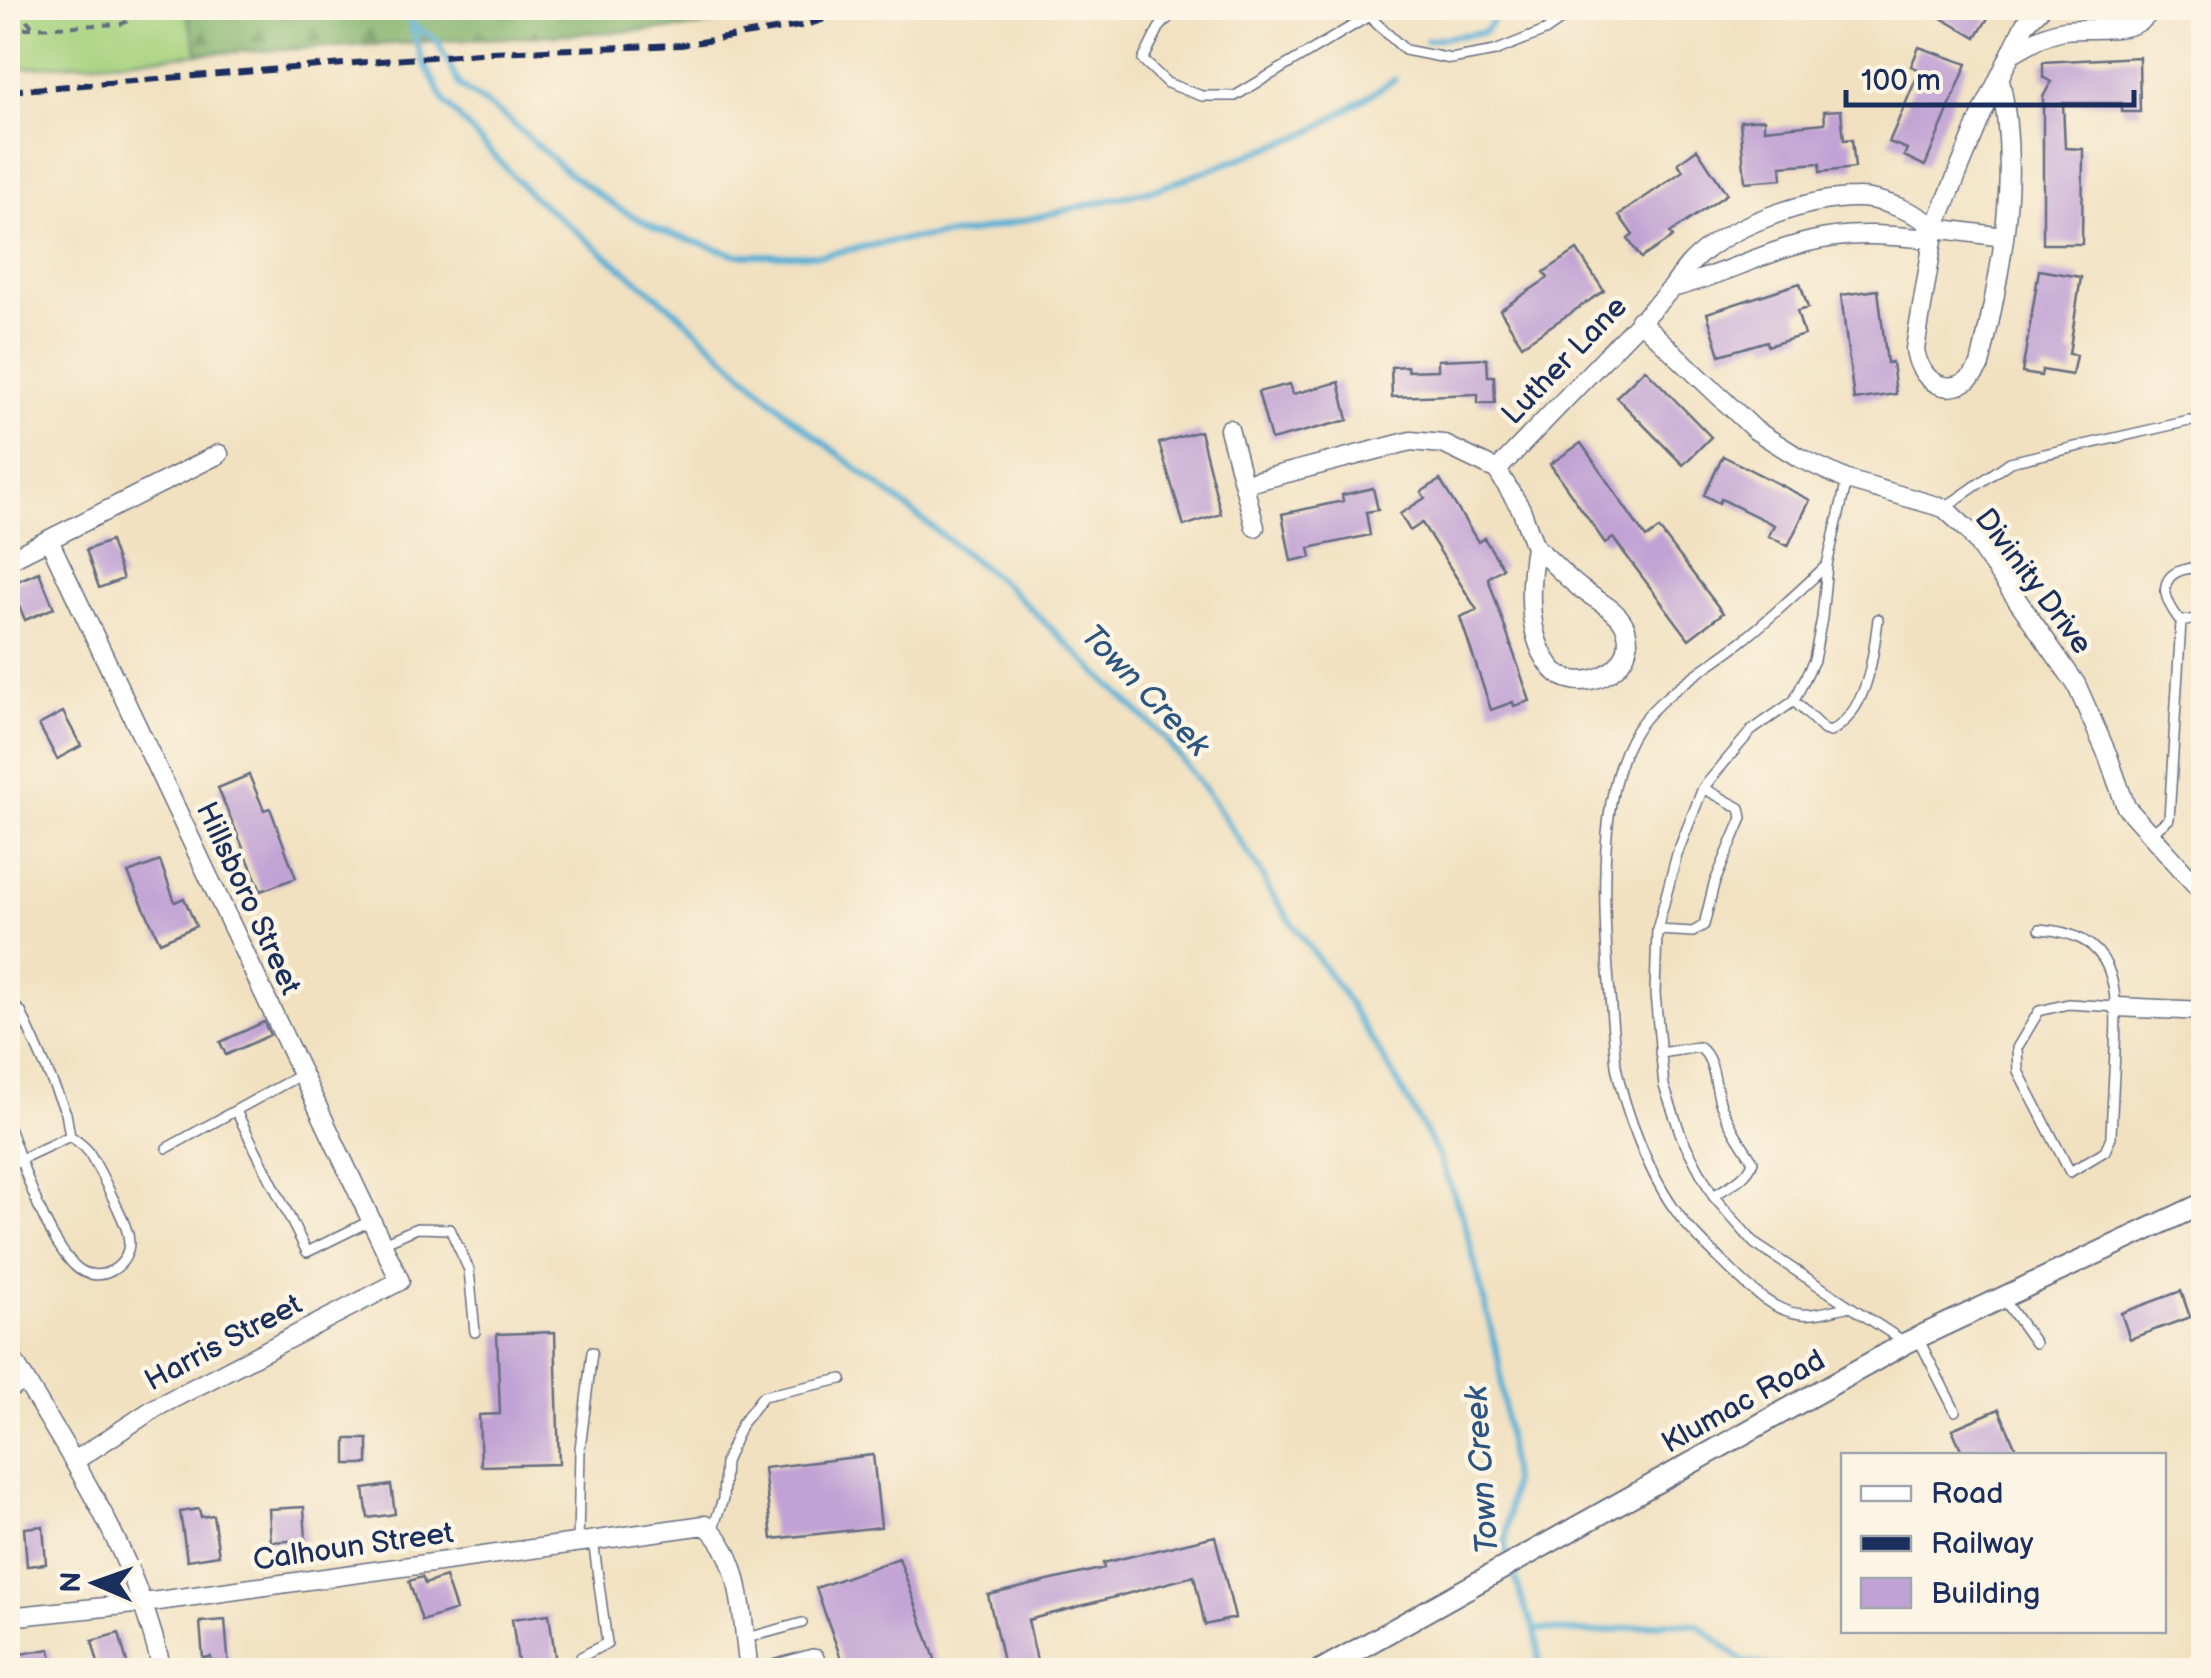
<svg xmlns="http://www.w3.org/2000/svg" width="2211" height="1678" font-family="'Balsamiq Sans',sans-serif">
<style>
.forest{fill:url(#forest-firs);stroke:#507266;stroke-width:2.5}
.green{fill:#a6d27e;stroke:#60806e;stroke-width:2.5}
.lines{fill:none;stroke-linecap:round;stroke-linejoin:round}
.stream{stroke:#57afd4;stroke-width:6}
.building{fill:#c1a2d4}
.service-casing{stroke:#666d81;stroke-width:12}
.minor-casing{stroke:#666d81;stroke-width:21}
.tertiary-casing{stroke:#666d81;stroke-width:24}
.path{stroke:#666d81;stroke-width:4;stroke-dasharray:8 8;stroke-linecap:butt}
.service{stroke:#fff;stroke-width:9}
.minor{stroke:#fff;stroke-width:18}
.tertiary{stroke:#fff;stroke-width:20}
.rail{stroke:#1b2f5e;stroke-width:6;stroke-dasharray:15 8;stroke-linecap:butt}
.labels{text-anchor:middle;stroke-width:9;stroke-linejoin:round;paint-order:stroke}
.street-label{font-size:30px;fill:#1b2f5e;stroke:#fcf5e5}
.water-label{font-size:32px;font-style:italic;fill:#2d5581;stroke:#fcf5e5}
</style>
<defs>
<pattern id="forest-firs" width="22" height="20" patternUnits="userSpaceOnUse" patternTransform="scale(2.5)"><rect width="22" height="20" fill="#84b46d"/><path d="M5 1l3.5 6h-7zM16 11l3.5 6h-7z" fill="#6b935d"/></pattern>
</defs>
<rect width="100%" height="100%" fill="#fcf5e5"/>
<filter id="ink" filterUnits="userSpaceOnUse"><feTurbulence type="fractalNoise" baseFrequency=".01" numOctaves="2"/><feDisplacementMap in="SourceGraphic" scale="20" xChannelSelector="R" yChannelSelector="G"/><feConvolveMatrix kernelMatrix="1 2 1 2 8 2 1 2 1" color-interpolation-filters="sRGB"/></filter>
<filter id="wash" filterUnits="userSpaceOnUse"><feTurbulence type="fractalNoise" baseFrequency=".0048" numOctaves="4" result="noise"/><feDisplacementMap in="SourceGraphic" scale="40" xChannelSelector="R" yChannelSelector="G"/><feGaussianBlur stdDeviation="2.25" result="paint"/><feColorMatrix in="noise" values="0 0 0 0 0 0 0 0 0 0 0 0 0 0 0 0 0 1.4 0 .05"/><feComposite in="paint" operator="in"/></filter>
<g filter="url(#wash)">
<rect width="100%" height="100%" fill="#f1e1c1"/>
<path class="forest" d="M185 8H789L692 28 198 54Z"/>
<path class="green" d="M8 8H185L198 54 8 69Z"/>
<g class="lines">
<path class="stream" d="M405 8 423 61 446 104 531 195 677 312 790 416 1008 587 1164 737 1209 795 1262 874 1268 889 1345 997 1394 1076 1438 1155 1464 1220 1499 1361 1512 1481 1505 1547 1526 1611 1535 1629 1541 1670
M412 25 436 39 461 87 508 119 567 172 618 208 659 230 737 255H822L899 240 969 233 1160 188 1311 132 1395 79
M1426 40 1484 32 1503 8
M1535 1629 1592 1633 1669 1622 1697 1624 1743 1661 1790 1670"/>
</g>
<g id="blocks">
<path class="building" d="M1924 8H1994L1976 38Z
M1919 47 1967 64 1925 166 1904 156 1907 149 1889 142 1920 70 1911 66Z
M2139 57 2140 112H2122V103H2063L2065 148 2083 149 2082 244H2043V97L2051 82 2043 77V62Z
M1841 110 1844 140 1852 139 1855 168 1820 172V163L1781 166 1782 179 1745 182 1740 121 1764 119V129L1825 123 1824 111Z
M1697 149 1727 194 1670 233 1673 237 1641 258 1628 239 1633 235 1619 215 1683 171 1678 163Z
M1577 250 1604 291 1522 345 1500 310 1548 278 1544 272Z
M2039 270 2081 277 2069 354 2076 355 2072 375 2042 370 2041 376 2022 373Z
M1800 283 1808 308 1797 311 1804 335 1768 346 1767 341 1720 355 1707 313Z
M1878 290 1887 363 1892 362 1896 394 1854 400 1841 295Z
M1487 358 1488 376H1494L1495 403H1478V394L1392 397 1391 367 1407 366 1408 371 1438 370V360Z
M1645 369 1711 437 1683 465 1616 397Z
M1339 382 1348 420 1271 440 1258 392 1290 384 1293 394Z
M1200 431 1221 514 1184 526 1159 443Z
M1581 443 1646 538 1659 529 1723 613 1689 639 1613 538 1605 543 1550 464Z
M1723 456 1810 500 1788 546 1768 536 1774 525 1721 499 1719 503 1704 495Z
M1440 480 1478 542 1484 538 1503 568 1488 578 1530 701 1514 706 1513 702 1491 710 1460 617 1477 610 1422 523 1410 531 1400 514 1425 498 1421 492Z
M1373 488 1378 510 1366 512 1370 535 1309 548 1311 557 1291 561 1282 514 1343 501 1342 495Z
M110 541 123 579 99 588 86 550Z
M39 572 54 608 25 620 10 584Z
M63 712 81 746 57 759 39 725Z
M249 775 264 810 270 808 296 878 261 891 218 788Z
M160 861 175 902 184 898 196 926 160 942 128 873Z
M264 1022 270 1035 226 1055 220 1042Z
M2181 1291 2190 1317 2130 1339 2121 1313Z
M555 1332 559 1464 481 1466 479 1415 500 1414 497 1334Z
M1999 1409 2019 1456H1964L1952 1429Z
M346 1439H368V1464H346Z
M873 1455 881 1527 772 1539 764 1468Z
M391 1485 395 1514 368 1518 364 1489Z
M304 1507 306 1540 271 1542 269 1509Z
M199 1509 201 1517 213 1515 219 1555 187 1560 180 1512Z
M43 1526 46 1564 27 1566 24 1528Z
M1215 1536 1235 1618 1205 1625 1194 1576 1028 1620 1039 1670H1005L988 1595 1104 1568 1103 1563Z
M899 1558 939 1670H845L816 1588Z
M422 1577 425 1584 445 1577 456 1610 422 1621 409 1581Z
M549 1614 557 1670H519L512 1619Z
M225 1620 229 1669 212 1670 211 1657 203 1658 200 1622Z
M119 1633 129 1670H100L92 1641Z
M50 1649 54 1670H8V1656Z"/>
</g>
</g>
<g filter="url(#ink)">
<use href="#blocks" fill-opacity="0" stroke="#666d81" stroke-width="2.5"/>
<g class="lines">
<g class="service-casing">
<path id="service" d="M1177 8 1159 28 1143 60 1167 83 1202 96H1235L1369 16
M1360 8 1405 50 1451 59 1495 51 1545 31 1578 8
M1847 480 1827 565 1822 618 1814 660 1794 701 1751 731 1703 788 1677 854 1657 930 1655 994 1664 1086 1682 1138 1713 1196 1755 1244 1906 1343
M1944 508 2010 462 2189 421 2204 422
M1827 565C1799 591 1771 618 1742 641 1708 668 1661 693 1637 729 1586 805 1609 976 1616 1066 1625 1112 1650 1177 1678 1214 1693 1235 1713 1252 1731 1270 1749 1288 1774 1312 1801 1314 1815 1316 1832 1310 1846 1307
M2181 622C2156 590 2160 568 2204 567
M1794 701 1824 730 1830 732C1868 711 1873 658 1878 619
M2148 836 2169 819 2181 622 2204 617
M2040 929C2117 934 2118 986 2115 1049 2114 1078 2112 1108 2111 1137L2105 1151 2070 1172 2018 1071 2017 1048 2039 1011 2068 1004 2117 1007
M1657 930 1693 932 1704 925 1714 884 1742 818 1740 808 1703 788
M8 1000 21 1012 66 1113 70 1136C76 1140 83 1145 88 1151 97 1165 125 1220 128 1235 135 1267 96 1288 74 1265 44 1235 23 1165 8 1125
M1660 1053 1699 1047C1716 1059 1714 1087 1721 1105 1729 1125 1741 1143 1753 1161 1748 1178 1727 1187 1713 1196
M236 1111 307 1252 372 1220
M167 1148 302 1074
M8 1165 70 1136
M383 1243 417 1228 450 1229 469 1270 475 1332
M2003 1298 2035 1343
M1918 1338 1955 1411
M8 1395 27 1384
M712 1531 723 1499 725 1462 742 1423 763 1396 842 1379
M578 1542 580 1449 592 1352
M747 1638 802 1623
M581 1657 607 1643 593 1540
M756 1670 812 1654 818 1655 824 1670"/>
</g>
<g class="minor-casing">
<path id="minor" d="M2014 52C2030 43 2046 33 2065 30 2094 26 2137 37 2152 8
M1935 228 1915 349C1920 388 1959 402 1980 365 2001 273 2021 174 2000 80
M2004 237 1935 228 1982 114 2025 24 2041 8
M1672 288C1728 274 1778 244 1835 237 1864 233 1892 236 1921 238L1935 228
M1639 320 1755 430 1798 457 1847 480 1944 508 1969 531 2076 684 2108 756 2126 807 2204 894
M1229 429 1255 527
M1497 470 1672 288C1678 280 1684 270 1691 263 1725 227 1806 198 1856 198 1878 197 1919 213 1935 228
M1244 484 1411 441 1443 444 1497 470 1521 509 1535 547
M49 540 400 1281 155 1408 76 1460
M1535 547C1551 560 1564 576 1580 588 1595 600 1620 610 1626 629 1640 671 1576 699 1551 667 1526 635 1529 584 1535 547Z
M8 560 219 454
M2117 1007 2204 1011
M8 1351C71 1459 133 1545 162 1670
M8 1617 144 1603 705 1525C744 1555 742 1626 749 1670"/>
</g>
<g class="tertiary-casing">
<path id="tertiary" d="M1321 1670 1906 1343 2204 1203"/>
</g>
<path class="path" d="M16 8 32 26
M8 29 121 24 135 18 140 8"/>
<use href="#service" class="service"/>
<use href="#minor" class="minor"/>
<use href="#tertiary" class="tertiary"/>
<path class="rail" d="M8 91 492 52 681 45 806 25 859 8"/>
</g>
</g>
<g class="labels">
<g class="street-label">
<text transform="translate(1564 360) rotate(-46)" y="10">Luther Lane</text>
<text transform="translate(2034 581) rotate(53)" y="10">Divinity Drive</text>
<text transform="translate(249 898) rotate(65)" y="10">Hillsboro Street</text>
<text transform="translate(223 1342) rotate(-28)" y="10">Harris Street</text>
<text transform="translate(1743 1401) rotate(-29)" y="10">Klumac Road</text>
<text transform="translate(353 1546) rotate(-8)" y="10">Calhoun Street</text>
</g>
<g class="water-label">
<text transform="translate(1146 690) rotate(46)" y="11">Town Creek</text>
<text transform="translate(1481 1470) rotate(-94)" y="11">Town Creek</text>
</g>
</g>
<rect width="2211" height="1678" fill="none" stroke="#fcf5e5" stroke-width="40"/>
<rect x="1841" y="1453" width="325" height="180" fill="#fcf5e5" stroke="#a2a6af" stroke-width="2.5"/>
<rect x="1861" y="1486" width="50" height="15" fill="#ffffff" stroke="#a2a6af" stroke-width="2.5"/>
<text x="1931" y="1503" font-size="30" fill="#1b2f5e">Road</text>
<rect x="1861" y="1536" width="50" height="15" fill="#1b2f5e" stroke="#a2a6af" stroke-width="2.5"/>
<text x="1931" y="1553" font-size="30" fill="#1b2f5e">Railway</text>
<rect x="1861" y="1578" width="50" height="30" fill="#c1a2d4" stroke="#a2a6af" stroke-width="2.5"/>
<text x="1931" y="1603" font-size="30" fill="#1b2f5e">Building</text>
<g transform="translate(95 1583) rotate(272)" stroke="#fcf5e5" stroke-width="8" paint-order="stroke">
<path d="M0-8L18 38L0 25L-18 38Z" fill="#1b2f5e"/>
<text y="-15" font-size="28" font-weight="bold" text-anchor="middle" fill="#1b2f5e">N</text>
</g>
<path d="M1846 90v15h288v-15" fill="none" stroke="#1b2f5e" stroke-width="5"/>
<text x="1861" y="90" font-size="30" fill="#1b2f5e" stroke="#fcf5e5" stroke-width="8" paint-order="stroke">100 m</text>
</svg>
